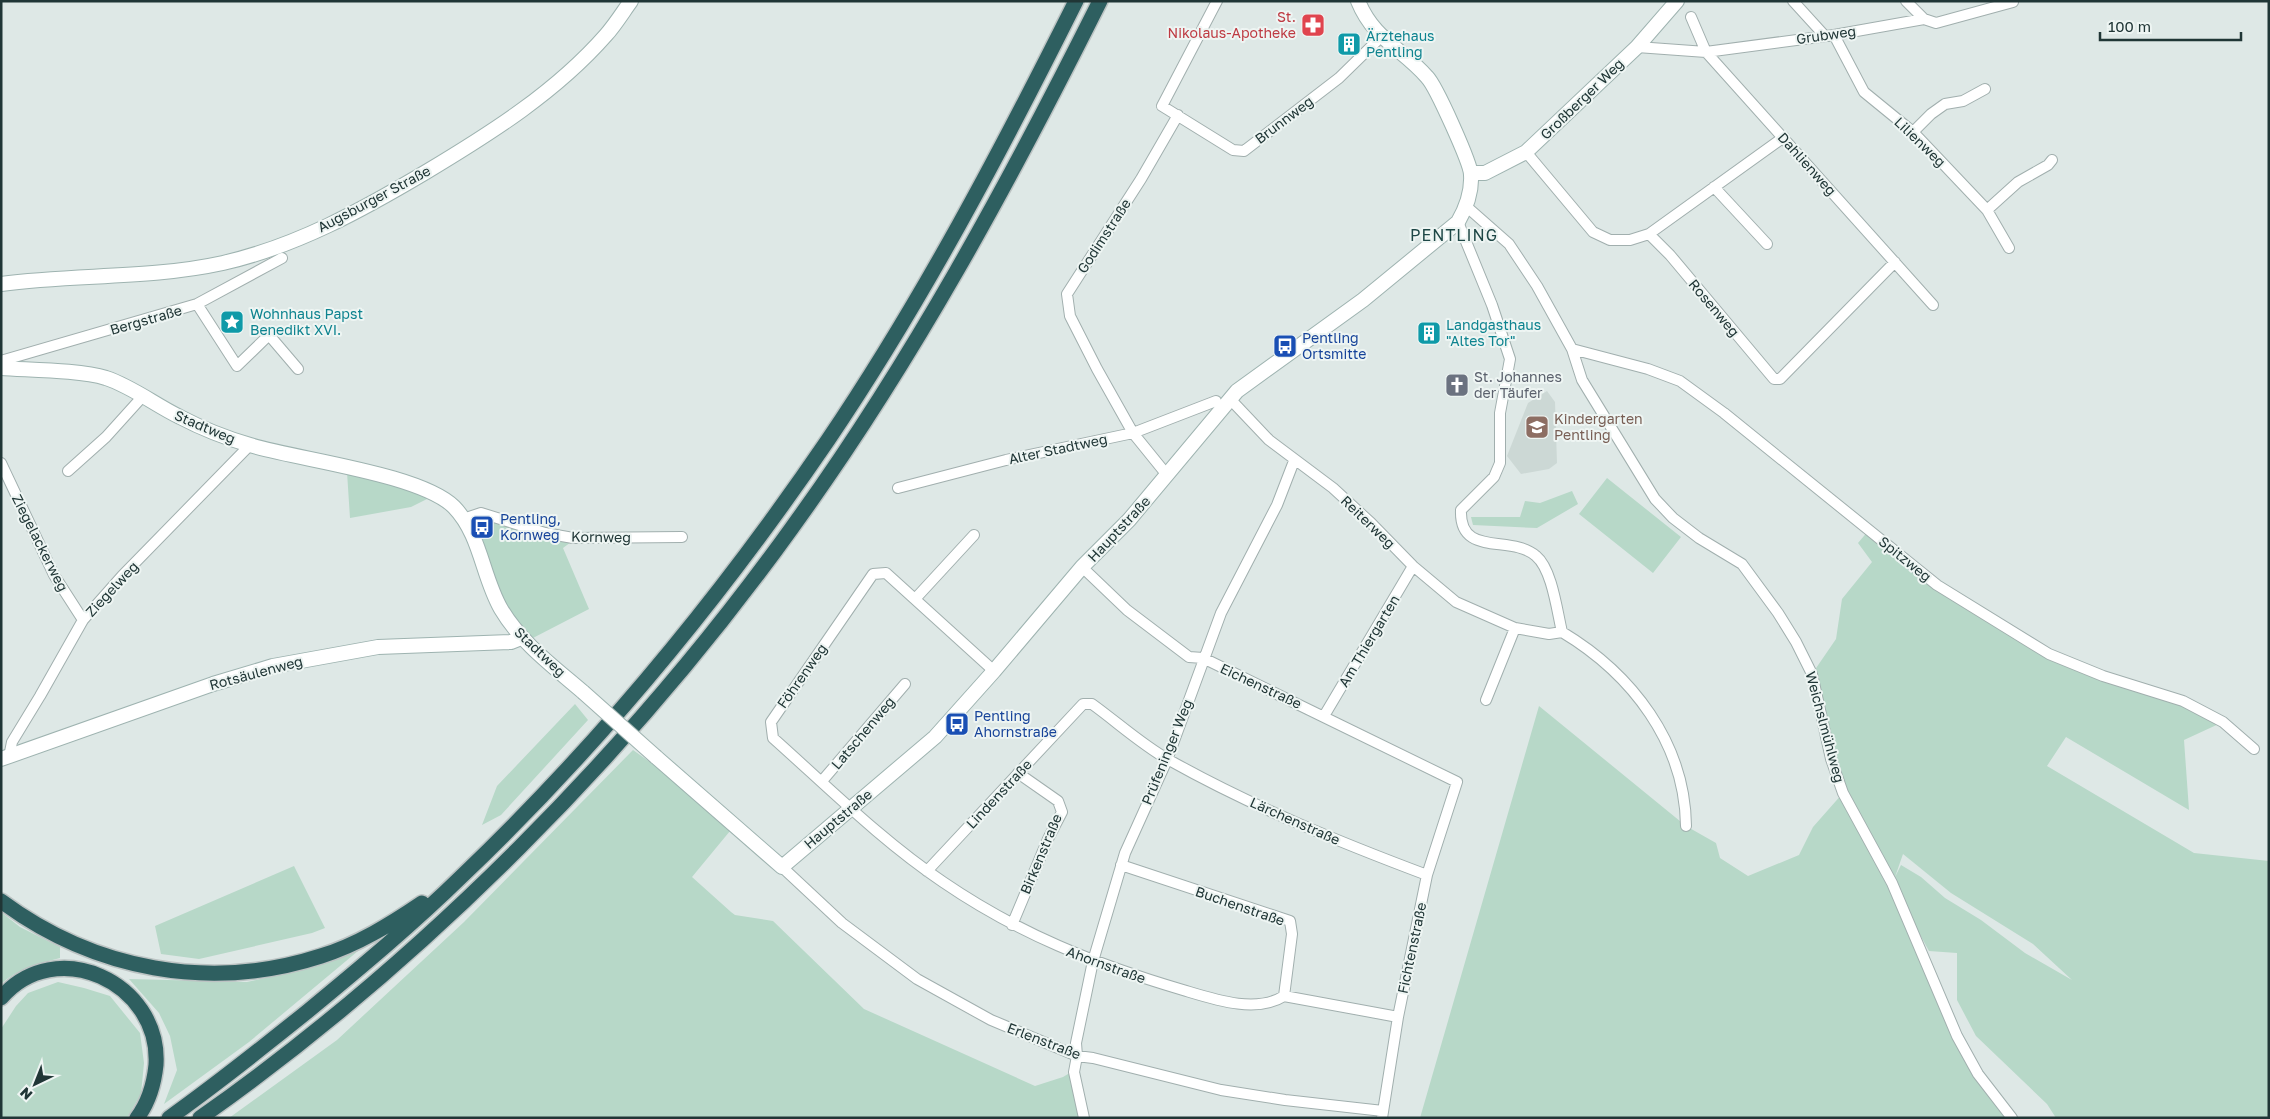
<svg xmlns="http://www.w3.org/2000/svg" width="2270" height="1119" font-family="'Golos Text',sans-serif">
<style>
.built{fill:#ccd8d5}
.green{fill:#b7d8c8;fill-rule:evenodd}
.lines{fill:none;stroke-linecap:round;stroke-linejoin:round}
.street-casing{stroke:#a1afae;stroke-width:12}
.secondary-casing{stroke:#9eb3b0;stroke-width:16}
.highway-casing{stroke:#bcc3c3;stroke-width:18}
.street{stroke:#fff;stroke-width:10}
.secondary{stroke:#fff;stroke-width:14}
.highway{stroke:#2e5f60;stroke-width:15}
.secondary-bridge-casing{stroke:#9eb3b0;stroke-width:16;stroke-linecap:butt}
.secondary-bridge{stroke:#fff;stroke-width:14}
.labels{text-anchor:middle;stroke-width:4;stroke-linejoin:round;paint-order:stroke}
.health-label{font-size:14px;fill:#be3a42;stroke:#eef5f3;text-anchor:end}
.street-label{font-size:14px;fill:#203636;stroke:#eef5f3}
.culture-label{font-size:14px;fill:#0d838f;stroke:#eef5f3;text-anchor:start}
.transit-label{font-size:14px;fill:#164399;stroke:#eef5f3;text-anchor:start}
.worship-label{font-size:14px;fill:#5b616d;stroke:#eef5f3;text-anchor:start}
.education-label{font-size:14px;fill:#785e54;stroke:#eef5f3;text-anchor:start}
.quarter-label{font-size:16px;letter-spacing:1px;fill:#1e4746;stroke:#eef5f3}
</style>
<rect width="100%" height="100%" fill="#dee8e6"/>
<path class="built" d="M1547 391 1555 402 1557 463 1549 469 1521 474 1507 456 1528 403Z"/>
<path class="green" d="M347 472 431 497 411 507 350 518Z
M1607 478 1681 537 1653 573 1579 514Z
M1572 491 1578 504 1537 528 1473 525 1471 517H1520L1525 501 1540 503Z
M497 522 571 542 563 548 589 609 531 639 503 601 482 538V530L488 523Z
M1869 530 1937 585 2049 654 2183 701 2223 722 2184 740 2189 810 2066 737 2047 766 2194 853 2269 861V1118H2056L2047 1104 1976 1036 1957 1000V953L1929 951 1895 889 1957 1036 2012 1118H1420L1539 706 1686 826 1716 843 1720 858 1748 876 1799 855 1813 827 1843 793 1812 674 1836 639 1842 599 1872 562 1858 543ZM1903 854 1951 893 2033 944 2072 980 2025 953 1981 920 1945 898 1921 877 1901 865 1895 877Z
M575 704 588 720 501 815 482 825 497 786Z
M633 750 657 767 730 831 692 877 731 912 735 915 773 921 864 1009 1035 1086 1063 1077 1073 1071 1077 1056 1086 1118H229L337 1040 464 922Z
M294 866 325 928 312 933 199 959 161 954 155 926Z
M1 912 20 927 60 947V958C40 963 17 969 1 984Z
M364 946 249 1042 164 1104 177 1070 170 1036 159 1013 129 979 247 982 313 967Z
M58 982 84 988 110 996 140 1033 144 1063 141 1094 127 1118H1V1029L16 1006 28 993Z"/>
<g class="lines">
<g class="street-casing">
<path id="street" d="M1217 1 1162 106 1233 150 1244 151 1339 78 1381 37
M1793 1 1824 35
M1906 1 1924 19
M1691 17 1706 52 1933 305
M1834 35 1864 92 1913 132 1987 210 2009 248
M1637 47 1706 52 1834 35 1924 19 1936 23 2013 2
M1913 132 1931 114 1945 104 1963 101 1985 89
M1526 152 1593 232 1610 240H1630L1649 234 1784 137
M1714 187 1767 244
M1467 207 1509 244 1537 286 1572 349 1582 380 1655 499 1673 518 1699 538 1742 564 1778 613 1796 642 1812 674 1831 759 1843 793 1892 883 1957 1036 1978 1074 2012 1118
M1987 210 2018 182 2048 165 2052 160
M1458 222 1492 305 1510 359 1500 413V463L1494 477 1461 510C1459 558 1511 534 1536 556 1552 569 1557 611 1562 632
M1649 234 1670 255 1774 379H1780L1895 262
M197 304 237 366 269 335 298 369
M1572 349 1648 369 1680 381 1724 413 1937 585 2049 654 2103 676 2183 701 2223 722 2254 749
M1 361 197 304 282 258
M1231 400 1269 440 1333 488 1371 523 1413 566 1456 602 1515 628 1549 634 1562 632C1632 674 1685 743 1686 826
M1 463 54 575 83 620
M68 471 106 437 143 396
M1167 475 1133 433 1097 369 1070 316 1067 294 1141 179 1178 115
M898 488 1006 460 1133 433 1216 401
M463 519 481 513 545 533 573 538 682 537
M1082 567 1127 610 1189 657 1203 658 1457 782 1427 875 1398 1017 1382 1118
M915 599 974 535
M994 671 886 573 873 574 771 722 773 738C828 787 882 841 943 882 1019 934 1095 964 1183 990 1213 999 1256 1014 1284 996L1398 1017
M1486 700 1515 628
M1324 716 1413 566
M9 757 12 742 40 696 83 620 122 576 250 445
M822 781 905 684
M1121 865 1290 921 1292 934 1284 996
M782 867 842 923 917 979 991 1020 1077 1056 1093 1058 1221 1090 1285 1100 1383 1111
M927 871 1083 704H1092C1117 722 1142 745 1169 760 1251 806 1339 842 1427 875
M1012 925 1048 839 1062 812 1058 801 1018 773
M1084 1118 1074 1072 1077 1056 1076 1043 1093 961 1125 853 1167 760 1221 613 1277 505 1294 461"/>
</g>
<g class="secondary-casing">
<path id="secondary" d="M1471 173H1485L1526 152 1637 47 1677 1
M1 284C75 274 150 279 223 263 297 246 362 210 426 172 491 133 556 92 606 35 615 25 623 12 631 1
M1 368C30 370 80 370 106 378 133 387 155 405 180 417 201 428 226 438 250 445 299 460 421 474 454 507 481 535 482 576 501 609 521 643 554 667 583 692
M656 757 782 867 935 737 994 671 1082 567 1129 520 1237 391 1363 300 1458 222C1466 208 1472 192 1471 175 1471 164 1436 86 1427 77 1402 48 1374 40 1358 1
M1 759 213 684 273 666 378 647 511 642 521 638"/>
</g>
<g class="highway-casing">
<path id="highway" d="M1 901C94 970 210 992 321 956 357 945 391 924 422 903
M1 998C55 934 161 982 156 1065 154 1084 149 1102 137 1118
M169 1118C217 1084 262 1048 308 1011 360 968 413 924 462 876 599 745 721 597 828 440 922 301 1001 151 1076 1
M200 1118C422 962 633 749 791 529 911 364 1009 183 1100 1"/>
</g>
<use href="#street" class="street"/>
<use href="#secondary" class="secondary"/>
<use href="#highway" class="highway"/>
<g class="secondary-bridge-casing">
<path id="secondary-bridge" d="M583 692 656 757"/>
</g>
<use href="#secondary-bridge" class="secondary-bridge"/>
</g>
<defs>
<g id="pharmacy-square" transform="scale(1.25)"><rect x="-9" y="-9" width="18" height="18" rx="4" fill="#e0444e" stroke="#eef5f3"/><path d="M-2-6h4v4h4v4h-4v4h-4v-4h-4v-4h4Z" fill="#fff"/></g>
<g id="building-square" transform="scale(1.25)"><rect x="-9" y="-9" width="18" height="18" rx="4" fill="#0f9aa8" stroke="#eef5f3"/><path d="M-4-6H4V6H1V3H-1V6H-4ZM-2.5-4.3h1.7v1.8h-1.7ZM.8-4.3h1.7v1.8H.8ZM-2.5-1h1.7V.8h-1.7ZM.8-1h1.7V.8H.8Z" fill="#fff"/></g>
<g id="sight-square" transform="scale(1.25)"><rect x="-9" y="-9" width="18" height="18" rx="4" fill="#0f9aa8" stroke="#eef5f3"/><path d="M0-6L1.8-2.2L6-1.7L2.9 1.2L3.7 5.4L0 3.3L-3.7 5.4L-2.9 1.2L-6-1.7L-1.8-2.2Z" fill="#fff"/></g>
<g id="bus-square" transform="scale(1.25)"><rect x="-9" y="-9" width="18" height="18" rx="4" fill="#1a4fb4" stroke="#eef5f3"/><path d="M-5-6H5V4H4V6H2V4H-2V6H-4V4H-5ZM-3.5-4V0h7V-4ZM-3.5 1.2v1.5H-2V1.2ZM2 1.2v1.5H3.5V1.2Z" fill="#fff"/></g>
<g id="church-square" transform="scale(1.25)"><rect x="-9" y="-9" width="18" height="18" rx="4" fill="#6b7280" stroke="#eef5f3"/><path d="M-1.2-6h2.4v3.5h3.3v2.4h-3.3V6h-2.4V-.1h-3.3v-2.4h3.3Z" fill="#fff"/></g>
<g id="school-square" transform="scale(1.25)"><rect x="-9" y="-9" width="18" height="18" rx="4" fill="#8d6e63" stroke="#eef5f3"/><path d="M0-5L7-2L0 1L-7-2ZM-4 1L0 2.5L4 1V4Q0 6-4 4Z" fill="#fff"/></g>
</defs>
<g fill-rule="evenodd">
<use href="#pharmacy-square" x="1313" y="25"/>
<use href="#building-square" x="1349" y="44"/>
<use href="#sight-square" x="232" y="322"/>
<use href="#building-square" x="1429" y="333"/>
<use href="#bus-square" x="1285" y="346"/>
<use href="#church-square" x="1457" y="385"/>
<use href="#school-square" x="1537" y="427"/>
<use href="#bus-square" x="482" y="527"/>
<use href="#bus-square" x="957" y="724"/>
</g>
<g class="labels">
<g class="health-label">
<text x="1296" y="22">St.<tspan x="1296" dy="16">Nikolaus-Apotheke</tspan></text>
</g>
<g class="street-label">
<text transform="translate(1826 35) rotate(-8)" y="5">Grubweg</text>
<text transform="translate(1582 99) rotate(-44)" y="5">Großberger Weg</text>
<text transform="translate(1284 120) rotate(-37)" y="5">Brunnweg</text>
<text transform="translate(1920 142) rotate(44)" y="5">Lilienweg</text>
<text transform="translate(1807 164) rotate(48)" y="5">Dahlienweg</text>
<text transform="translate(374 199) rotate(-28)" y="5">Augsburger Straße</text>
<text transform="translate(1104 236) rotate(-57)" y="5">Godimstraße</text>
<text transform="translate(1714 308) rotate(50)" y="5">Rosenweg</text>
<text transform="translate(146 320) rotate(-16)" y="5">Bergstraße</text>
<text transform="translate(205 427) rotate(23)" y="5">Stadtweg</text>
<text transform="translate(1058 449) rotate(-12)" y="5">Alter Stadtweg</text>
<text transform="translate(1368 522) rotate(44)" y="5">Reiterweg</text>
<text transform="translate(1119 529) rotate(-47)" y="5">Hauptstraße</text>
<text transform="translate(601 537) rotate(1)" y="5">Kornweg</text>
<text transform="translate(40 543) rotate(63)" y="5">Ziegelackerweg</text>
<text transform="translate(1905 559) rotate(39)" y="5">Spitzweg</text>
<text transform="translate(112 589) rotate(-47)" y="5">Ziegelweg</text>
<text transform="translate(1369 641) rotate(-59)" y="5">Am Thiergarten</text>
<text transform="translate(540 652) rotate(44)" y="5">Stadtweg</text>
<text transform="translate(256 673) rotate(-15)" y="5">Rotsäulenweg</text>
<text transform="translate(802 676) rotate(-55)" y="5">Föhrenweg</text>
<text transform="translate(1261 686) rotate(25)" y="5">Eichenstraße</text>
<text transform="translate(1825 727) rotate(75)" y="5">Weichslmühlweg</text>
<text transform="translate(863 733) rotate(-50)" y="5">Latschenweg</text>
<text transform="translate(1167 752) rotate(-68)" y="5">Prüfeninger Weg</text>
<text transform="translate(999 794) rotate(-47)" y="5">Lindenstraße</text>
<text transform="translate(838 819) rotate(-40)" y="5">Hauptstraße</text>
<text transform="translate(1295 821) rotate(24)" y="5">Lärchenstraße</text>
<text transform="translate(1041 854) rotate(-67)" y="5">Birkenstraße</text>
<text transform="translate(1240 906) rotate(19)" y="5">Buchenstraße</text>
<text transform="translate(1412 948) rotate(-78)" y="5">Fichtenstraße</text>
<text transform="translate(1106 965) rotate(20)" y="5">Ahornstraße</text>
<text transform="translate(1044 1041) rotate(21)" y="5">Erlenstraße</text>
</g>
<g class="culture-label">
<text x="1366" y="41">Ärztehaus<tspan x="1366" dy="16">Pentling</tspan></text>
<text x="250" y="319">Wohnhaus Papst<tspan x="250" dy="16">Benedikt XVI.</tspan></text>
<text x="1446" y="330">Landgasthaus<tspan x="1446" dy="16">"Altes Tor"</tspan></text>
</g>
<g class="transit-label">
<text x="1302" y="343">Pentling<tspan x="1302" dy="16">Ortsmitte</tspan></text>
<text x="500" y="524">Pentling,<tspan x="500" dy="16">Kornweg</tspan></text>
<text x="974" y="721">Pentling<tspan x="974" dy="16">Ahornstraße</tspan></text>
</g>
<g class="worship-label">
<text x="1474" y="382">St. Johannes<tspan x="1474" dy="16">der Täufer</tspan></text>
</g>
<g class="education-label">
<text x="1554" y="424">Kindergarten<tspan x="1554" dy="16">Pentling</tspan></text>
</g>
<g class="quarter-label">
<text x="1454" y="241">PENTLING</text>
</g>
</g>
<rect width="2270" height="1119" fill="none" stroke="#203636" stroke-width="5"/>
<g transform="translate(35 1084) rotate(223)" stroke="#eef5f3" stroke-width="4" paint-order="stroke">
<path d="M0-4L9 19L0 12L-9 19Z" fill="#203636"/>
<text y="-8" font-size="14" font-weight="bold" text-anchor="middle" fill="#203636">N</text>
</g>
<path d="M2100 32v8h141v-8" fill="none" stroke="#203636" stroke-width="2.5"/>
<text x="2108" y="32" font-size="15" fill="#203636" stroke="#eef5f3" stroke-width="4" paint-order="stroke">100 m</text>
</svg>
